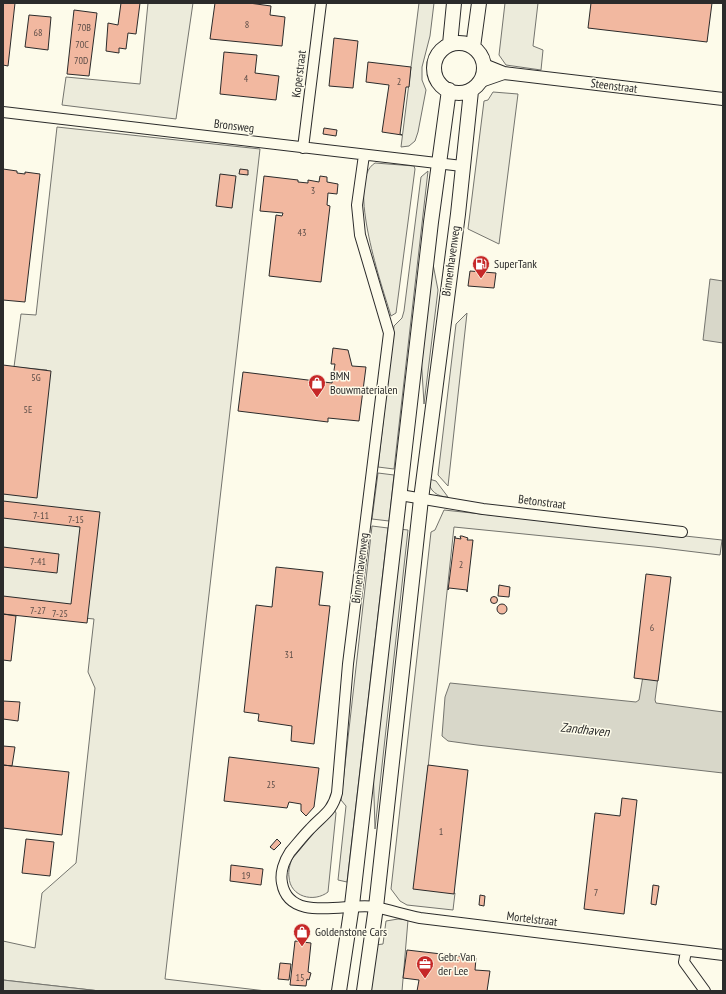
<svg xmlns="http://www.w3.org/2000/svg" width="726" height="994" font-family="'PT Sans Narrow',sans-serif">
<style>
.green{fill:#ecebdb;stroke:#74746e}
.water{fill:#d8d7c9;stroke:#74746e}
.building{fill:#f2b8a0;stroke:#2b2b2b}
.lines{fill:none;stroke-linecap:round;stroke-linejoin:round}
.minor-casing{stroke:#2b2b2b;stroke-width:12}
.tertiary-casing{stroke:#2b2b2b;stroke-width:14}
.secondary-casing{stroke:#2b2b2b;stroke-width:16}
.minor{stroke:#fdfbea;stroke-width:10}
.tertiary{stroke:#fdfbea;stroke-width:12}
.secondary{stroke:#fdfbea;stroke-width:14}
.labels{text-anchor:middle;stroke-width:3;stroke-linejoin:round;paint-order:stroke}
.number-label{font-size:10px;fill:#5d4e48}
.street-label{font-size:12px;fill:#2b2b2b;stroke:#fdfbea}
.poi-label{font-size:12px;fill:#2b2b2b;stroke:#fdfbea;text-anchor:start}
.water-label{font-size:13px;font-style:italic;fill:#2b2b2b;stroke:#fdfbea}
</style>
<rect width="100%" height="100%" fill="#fdfbea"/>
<path class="green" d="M148 3H193L176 119 62 105 66 77 140 84Z
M419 3H434L430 36 422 67V80L426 90 418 132 415 141 409 146 401 147Z
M505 3H538L533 46 543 50 541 70 506 65 499 55Z
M493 92 518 94 499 244 468 229 484 101 488 100Z
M57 127 260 149 165 979 266 991H100L3 980V941L35 948 42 893 76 863 95 688 88 672 94 619 3 610V493L30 496 47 370 14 367 21 314 36 315Z
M375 163 414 166 415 169 396 313 391 316C383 289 345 181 375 163Z
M428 171 394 469 378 467 394 326 402 318 404 311 421 177Z
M433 264 438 290 424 404 421 355Z
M467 313 448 486 438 475 456 324Z
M378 473 394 475 389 521 372 519Z
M429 479 436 481 448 497C438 497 428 491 429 479Z
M444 510 722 540 720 555 654 547 454 527 415 888 455 893 453 910 407 905 400 901 391 889 431 532 435 530Z
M372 526 388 528 347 882 338 880 346 806 341 800Z
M399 529 408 530 375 829 373 763Z
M334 809 336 813 328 892C314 903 290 897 289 877 288 871 290 864 292 859Z
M398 919 408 920 402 991H369L375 945 383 944 386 921Z"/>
<path class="water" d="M710 279 723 281V343L703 340Z
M643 676 658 677 655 700 656 703 723 712V773L477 745 448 741 442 736 445 697 450 683 636 702 639 700Z
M3 980 100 991H3Z"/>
<path class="building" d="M3 3H15L8 66 3 65Z
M121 3H140L136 34 128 33 126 49 119 48V53L106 51 108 23 118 25Z
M215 3H249L271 6 270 15 285 17 282 46 210 39Z
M591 3H712L707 42 588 28Z
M74 10 97 13 89 76 67 74Z
M29 15 51 17 48 50 25 47Z
M334 38 358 41 353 88 329 86Z
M224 52 257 55 255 73 279 76 276 100 220 94Z
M368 62 411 67 409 87H406L400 134 402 135 382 132 389 85 366 82Z
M324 128 337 130 336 136 323 134Z
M3 169 17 171V173L25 174V172L40 174 25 302 3 300Z
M240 169 248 170V175L239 174Z
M220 174 236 176 232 208 216 206Z
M264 176 298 180V182L308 183V180L319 182 320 176 327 177V182L338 184 337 194 328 193 327 205 330 206 321 282 269 276 276 215 282 216 283 213 260 211Z
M470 271 496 273 494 288 468 286Z
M333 348 348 350 352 366 366 367 359 421 328 418V422L238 411 243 372 332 383 335 364H331Z
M3 365 51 371 37 498 3 494Z
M3 501 100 512 87 623 3 614V596L71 604 80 527 3 518Z
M455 536V538L461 539 460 536H462L468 538 467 540H473L467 592V590L449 588 448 590Z
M3 547 59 554 57 573 3 567Z
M276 567 323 572 319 605 330 606 314 744 291 741 292 726 258 721 259 714 244 712 256 605 272 607Z
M646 574 671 577 658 681 634 678Z
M499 585 510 587 509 597 498 596Z
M490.5 600a3.5 3.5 0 1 1 7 0a3.5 3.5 0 1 1-7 0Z
M497 609a5 5 0 1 1 10 0a5 5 0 1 1-10 0Z
M3 614 16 616 11 661 3 660Z
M3 701 20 702 18 721 3 719Z
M3 746 15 747 12 766 3 765Z
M229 757 319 768 314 807 306 816 301 811V804L289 802 287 808 224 801Z
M3 765 69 772 62 835 3 828Z
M428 765 468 770 454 894 413 889Z
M622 798 637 800 624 914 584 909 595 813 620 816Z
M26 839 54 842 50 876 22 873Z
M277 839 281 843 274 850 270 847Z
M231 865 263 869 261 885 230 881Z
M653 885 659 886 656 905 651 904Z
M480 895 485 896 484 906 479 905Z
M295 941 311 943 308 972 311 973 309 980 307 979 306 986 290 985Z
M407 950 476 958 475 970 490 971 487 991H417L419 980 403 978Z
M280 963 291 964 289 980 278 979Z"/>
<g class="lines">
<g class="minor-casing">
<path id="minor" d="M3 112 462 166
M303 148 321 3
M364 155 357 205 360 235 389 333 348 664 337 793C332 812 323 815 310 829 303 836 297 844 290 852 284 861 280 873 282 883 289 924 348 902 375 907 390 910 405 915 420 918L723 955
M400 495 483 509 682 532
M686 951 684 962 705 991"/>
</g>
<g class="tertiary-casing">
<path id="tertiary" d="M484 65 504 73 723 99
M481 81 504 73"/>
</g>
<g class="secondary-casing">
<path id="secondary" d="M434 68a25 25 0 1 1 50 0a25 25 0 1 1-50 0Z
M450 44 454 3
M473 47 479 3
M339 991 352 905 431 222 449 90
M364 991 376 907 421 499 458 214 471 91"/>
</g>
<use href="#minor" class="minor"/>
<use href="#tertiary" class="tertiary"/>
<use href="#secondary" class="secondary"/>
</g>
<defs>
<g id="fuel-pin" transform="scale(0.9)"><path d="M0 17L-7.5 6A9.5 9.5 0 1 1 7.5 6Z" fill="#c62828" stroke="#fdfbea"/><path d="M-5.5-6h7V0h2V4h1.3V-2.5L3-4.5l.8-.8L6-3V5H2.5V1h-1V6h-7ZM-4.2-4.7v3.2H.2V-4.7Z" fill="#fff"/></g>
<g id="shop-pin" transform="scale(0.9)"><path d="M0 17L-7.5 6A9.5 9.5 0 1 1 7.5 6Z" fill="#c62828" stroke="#fdfbea"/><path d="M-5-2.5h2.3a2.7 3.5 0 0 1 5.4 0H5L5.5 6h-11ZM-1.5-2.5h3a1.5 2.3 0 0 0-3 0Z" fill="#fff"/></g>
<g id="office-pin" transform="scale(0.9)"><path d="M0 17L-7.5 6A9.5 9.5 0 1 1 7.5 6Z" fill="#c62828" stroke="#fdfbea"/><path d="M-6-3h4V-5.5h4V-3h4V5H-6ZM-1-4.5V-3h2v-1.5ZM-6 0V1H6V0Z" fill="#fff"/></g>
</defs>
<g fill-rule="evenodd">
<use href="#fuel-pin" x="481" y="264"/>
<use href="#shop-pin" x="317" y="383"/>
<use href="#shop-pin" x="302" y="932"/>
<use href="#office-pin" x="425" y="964"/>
</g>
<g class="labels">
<g class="number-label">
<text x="247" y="28">8</text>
<text x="84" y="31">70B</text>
<text x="38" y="36">68</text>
<text x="82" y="48">70C</text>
<text x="81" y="64">70D</text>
<text x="246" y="82">4</text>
<text x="399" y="85">2</text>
<text x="313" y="194">3</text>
<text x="302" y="236">43</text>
<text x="36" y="381">5G</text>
<text x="28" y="413">5E</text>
<text x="41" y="519">7-11</text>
<text x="76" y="523">7-15</text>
<text x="38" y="565">7-41</text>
<text x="461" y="568">2</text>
<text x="38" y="614">7-27</text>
<text x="60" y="617">7-25</text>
<text x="652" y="631">6</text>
<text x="289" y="658">31</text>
<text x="271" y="788">25</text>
<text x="441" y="835">1</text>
<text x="246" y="879">19</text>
<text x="596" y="896">7</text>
<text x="300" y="981">15</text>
</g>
<g class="street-label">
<text transform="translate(299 74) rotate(-83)" y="4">Koperstraat</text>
<text transform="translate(614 86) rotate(7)" y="4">Steenstraat</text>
<text transform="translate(234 126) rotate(7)" y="4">Bronsweg</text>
<text transform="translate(451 261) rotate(-82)" y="4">Binnenhavenweg</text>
<text transform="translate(542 502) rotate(7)" y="4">Betonstraat</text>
<text transform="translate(360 568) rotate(-83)" y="4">Binnenhavenweg</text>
<text transform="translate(532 919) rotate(7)" y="4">Mortelstraat</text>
</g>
<g class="poi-label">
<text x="494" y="268">SuperTank</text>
<text x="330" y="380">BMN<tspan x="330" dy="14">Bouwmaterialen</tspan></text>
<text x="315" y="936">Goldenstone Cars</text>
<text x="438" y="961">Gebr. Van<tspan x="438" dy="14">der Lee</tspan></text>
</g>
<g class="water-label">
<text transform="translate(585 729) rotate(6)" y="5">Zandhaven</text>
</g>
</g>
<rect width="726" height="994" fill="none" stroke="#2b2b2b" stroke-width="8"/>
</svg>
